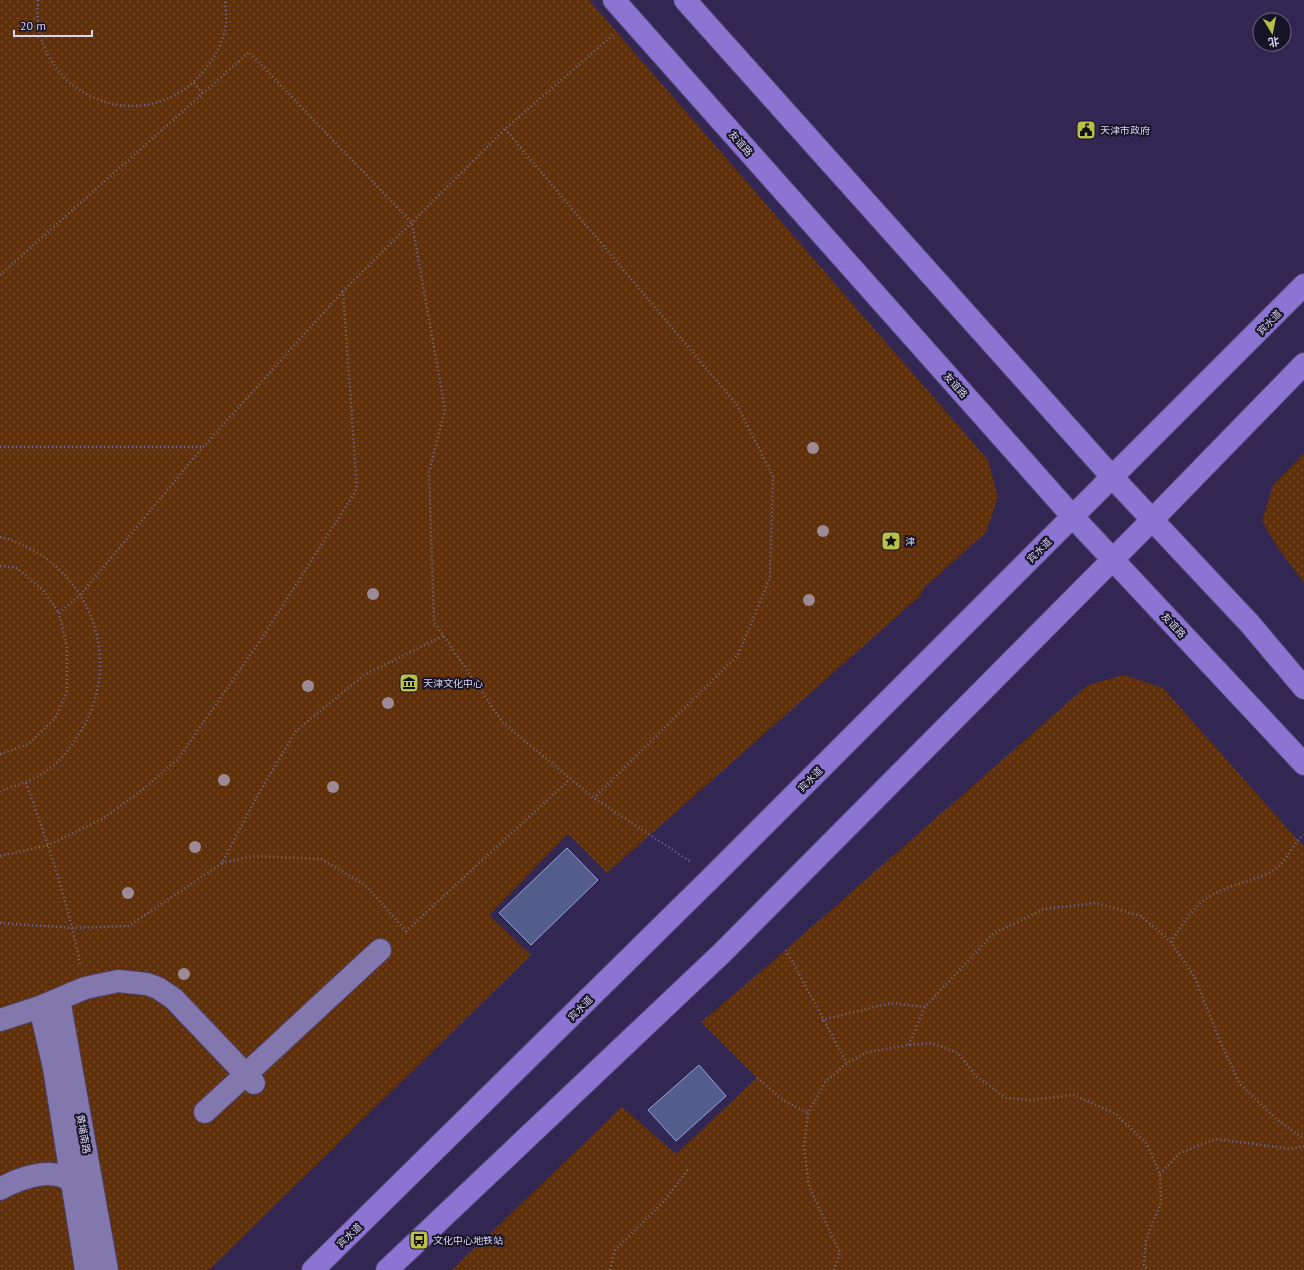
<svg xmlns="http://www.w3.org/2000/svg" width="1304" height="1270" font-family="'PT Sans','Noto Sans SC',sans-serif">
<style>
.park{fill:url(#park-dots)}
.building{fill:#525d8e;stroke:#96a4d9}
.lines{fill:none;stroke-linecap:round;stroke-linejoin:round}
.minor-casing{stroke:#4c4068;stroke-width:24}
.major-casing{stroke:#4c4068;stroke-width:24}
.path{stroke:#756c93;stroke-width:2.5;stroke-dasharray:1 3;stroke-linecap:butt}
.minor{stroke:#8378ad;stroke-width:22}
.major{stroke:#8c74d2;stroke-width:22}
.tree{fill:#9c8a96}
.labels{text-anchor:middle;stroke-width:4;stroke-linejoin:round;paint-order:stroke}
.poi-label{font-size:10px;fill:#d9d4f1;stroke:#181428;text-anchor:start}
.street-label{font-size:10px;fill:#d9d4f1;stroke:#181428}
</style>
<defs>
<pattern id="park-dots" width="8" height="8" patternUnits="userSpaceOnUse"><rect width="8" height="8" fill="#60300a"/><path d="M2 2h.1M6 6h.1" fill="none" stroke="#764d2e" stroke-width="1.8" stroke-linecap="round"/></pattern>
</defs>
<rect width="100%" height="100%" fill="#322653"/>
<path class="park" d="M0 0H589L988 460 998 497 986 532 924 588 920 596 607 873 568 834 489 915 531 955 209 1270H0Z
M1304 453V583L1276 545 1262 521 1273 485Z
M1124 675 1163 688 1304 847V1270H452L622 1107 676 1154 757 1078 701 1022 758 974 1088 685Z"/>
<path class="building" d="M567 848 598 880 531 945 499 913Z
M699 1065 726 1096 676 1141 648 1110Z"/>
<g class="lines">
<g class="minor-casing">
<path id="minor" d="M59 999 107 1270
M40 1007 54 1068 86 1270
M0 1020 40 1007 85 988 118 981 147 984 158 988 174 999 254 1083
M205 1112 380 950
M0 1189C18 1179 46 1168 66 1178 71 1181 76 1186 80 1190"/>
</g>
<g class="major-casing">
<path id="major" d="M614 0 1073 517 1304 764
M685 0 1113 478 1250 624 1304 688
M313 1270 713 876 1304 285
M387 1270 723 952 1153 519 1304 364"/>
</g>
<path class="path" d="M38 0C28 96 148 145 206 68 216 56 224 40 226 24 227 17 225 8 225 0
M194 83 203 94
M505 129 737 405 773 476 770 578 738 655 594 798
M0 275 249 52 412 223 445 410 429 472 434 622 503 723 594 798 691 862
M0 447H202
M0 537C87 559 128 658 79 734 71 746 63 758 52 767 36 779 19 785 0 791
M0 566 17 568 43 590 59 613
M0 754 29 744 55 718 67 692V647L59 613 81 594 203 447 343 291
M26 783C48 843 68 902 80 964
M0 856 49 845 102 819 141 791 178 759 262 638 357 489 343 291 505 129 613 35
M222 863 254 856 321 859 365 885 406 931 570 779
M0 923 73 928 129 926 222 863 256 798 296 731 364 675 443 636
M1171 942C1183 924 1194 904 1214 894 1235 882 1259 882 1279 866 1289 857 1293 843 1304 835
M786 950 847 1063
M822 1020 891 1003 925 1007
M909 1045 925 1007 993 934 1044 909 1096 903 1141 916 1171 942 1195 978 1219 1039 1240 1084 1276 1119 1304 1139
M757 1078 786 1102 808 1113
M1160 1174 1180 1153 1216 1139 1291 1149 1304 1146
M610 1270 615 1250 665 1200 689 1168
M834 1270 840 1253 809 1186 804 1147 808 1113 825 1082 847 1063 868 1052 909 1045 932 1043 958 1053 975 1075 1006 1098 1029 1100 1074 1095 1116 1114 1147 1144 1160 1174 1161 1203 1146 1239 1144 1265 1147 1270"/>
<use href="#minor" class="minor"/>
<use href="#major" class="major"/>
</g>
<g class="tree">
<circle cx="813" cy="448" r="6"/>
<circle cx="823" cy="531" r="6"/>
<circle cx="373" cy="594" r="6"/>
<circle cx="809" cy="600" r="6"/>
<circle cx="308" cy="686" r="6"/>
<circle cx="388" cy="703" r="6"/>
<circle cx="224" cy="780" r="6"/>
<circle cx="333" cy="787" r="6"/>
<circle cx="195" cy="847" r="6"/>
<circle cx="128" cy="893" r="6"/>
<circle cx="184" cy="974" r="6"/>
</g>
<defs>
<g id="civic-square" transform="scale(1)"><rect x="-9" y="-9" width="18" height="18" rx="4" fill="#b8c147" stroke="#181428"/><path d="M-.6-6.5H3V-4.5H.6V-3L4-1V1h2V6H-6V1h2V-1L-.6-3ZM-1.2 2.5V6h2.4V2.5Z" fill="#111"/></g>
<g id="sight-square" transform="scale(1)"><rect x="-9" y="-9" width="18" height="18" rx="4" fill="#b8c147" stroke="#181428"/><path d="M0-6L1.8-2.2L6-1.7L2.9 1.2L3.7 5.4L0 3.3L-3.7 5.4L-2.9 1.2L-6-1.7L-1.8-2.2Z" fill="#111"/></g>
<g id="museum-square" transform="scale(1)"><rect x="-9" y="-9" width="18" height="18" rx="4" fill="#b8c147" stroke="#181428"/><path d="M0-6L6-3V-2H-6V-3ZM-5-1h2V3h-2ZM-1-1h2V3h-2ZM3-1h2V3H3ZM-6 4H6V6H-6Z" fill="#111"/></g>
<g id="bus-square" transform="scale(1)"><rect x="-9" y="-9" width="18" height="18" rx="4" fill="#b8c147" stroke="#181428"/><path d="M-5-6H5V4H4V6H2V4H-2V6H-4V4H-5ZM-3.5-4V0h7V-4ZM-3.5 1.2v1.5H-2V1.2ZM2 1.2v1.5H3.5V1.2Z" fill="#111"/></g>
</defs>
<g fill-rule="evenodd">
<use href="#civic-square" x="1086" y="130"/>
<use href="#sight-square" x="891" y="541"/>
<use href="#museum-square" x="409" y="683"/>
<use href="#bus-square" x="419" y="1240"/>
</g>
<g class="labels">
<g class="poi-label">
<text x="1100" y="134">天津市政府</text>
<text x="905" y="545">津</text>
<text x="423" y="687">天津文化中心</text>
<text x="433" y="1244">文化中心地铁站</text>
</g>
<g class="street-label">
<text transform="translate(741 143) rotate(48)" y="4">友谊路</text>
<text transform="translate(1269 322) rotate(-46)" y="4">宾水道</text>
<text transform="translate(956 385) rotate(48)" y="4">友谊路</text>
<text transform="translate(1039 550) rotate(-45)" y="4">宾水道</text>
<text transform="translate(1174 625) rotate(47)" y="4">友谊路</text>
<text transform="translate(810 779) rotate(-45)" y="4">宾水道</text>
<text transform="translate(580 1008) rotate(-45)" y="4">宾水道</text>
<text transform="translate(84 1134) rotate(80)" y="4">黄埔南路</text>
<text transform="translate(349 1235) rotate(-44)" y="4">宾水道</text>
</g>
</g>
<g transform="translate(1272 32) rotate(170)"><circle r="19" fill="#181428" stroke="#656178"/>
<path d="M0-3L7 15L0 10L-7 15Z" fill="#b8c147"/>
<text y="-6" font-size="11" font-weight="bold" text-anchor="middle" fill="#d9d4f1">北</text>
</g>
<path d="M14 30v6h78v-6" fill="none" stroke="#d9d4f1" stroke-width="2"/>
<text x="20" y="30" font-size="12" fill="#d9d4f1" stroke="#181428" stroke-width="3" paint-order="stroke">20 m</text>
</svg>
